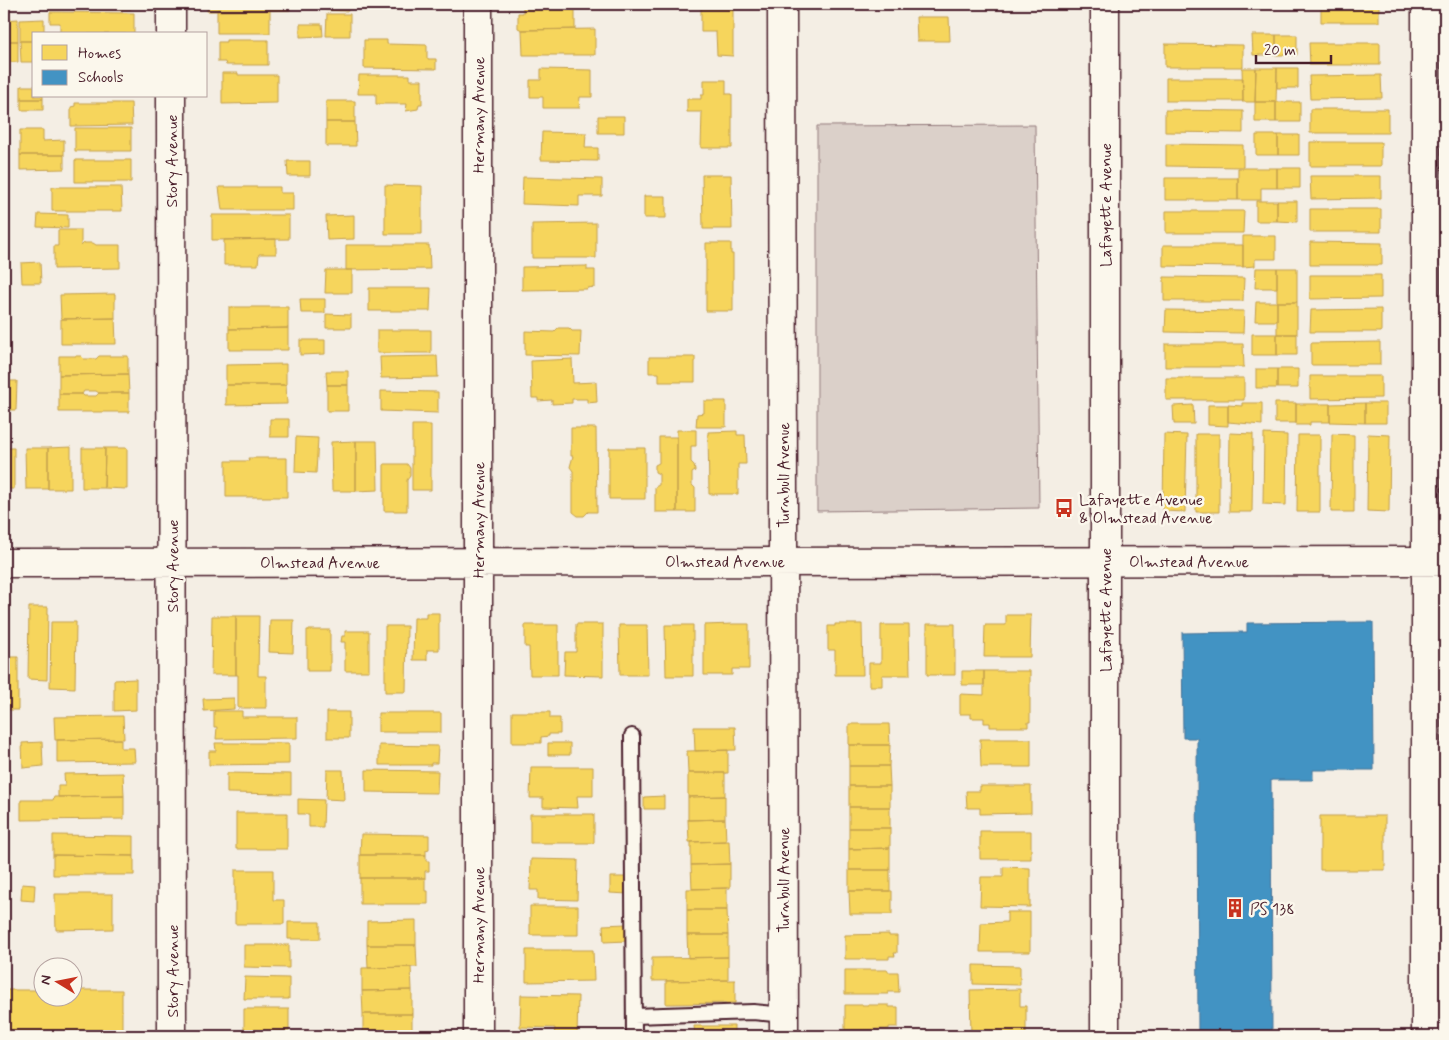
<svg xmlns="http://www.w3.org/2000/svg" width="1449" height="1040" font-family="Mynerve,sans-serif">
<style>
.green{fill:#dbd0c9;stroke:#92787a}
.homes{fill:#f6d55c;stroke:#c29e4d}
.schools{fill:#4393c3;stroke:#457095}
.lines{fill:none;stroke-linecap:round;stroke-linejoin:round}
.service-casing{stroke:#4a1f2b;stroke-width:18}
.minor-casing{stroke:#4a1f2b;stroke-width:31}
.tertiary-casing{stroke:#4a1f2b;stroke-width:31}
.service{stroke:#fbf7ec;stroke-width:14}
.minor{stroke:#fbf7ec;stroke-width:28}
.tertiary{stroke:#fbf7ec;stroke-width:28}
.labels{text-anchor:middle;stroke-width:5;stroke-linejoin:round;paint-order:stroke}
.street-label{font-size:16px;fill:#4a1f2b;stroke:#fbf7ec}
.poi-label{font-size:16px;fill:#4a1f2b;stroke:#fbf7ec;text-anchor:start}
</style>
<rect width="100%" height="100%" fill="#f4eee4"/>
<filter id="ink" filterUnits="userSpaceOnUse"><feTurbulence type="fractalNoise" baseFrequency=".02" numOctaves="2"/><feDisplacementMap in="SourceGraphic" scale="10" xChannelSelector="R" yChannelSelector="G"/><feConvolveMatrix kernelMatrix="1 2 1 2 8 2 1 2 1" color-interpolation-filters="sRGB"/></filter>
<g filter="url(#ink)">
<path class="green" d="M1035 125 1039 508 817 511V126Z"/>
<path class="homes" d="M71 4H131V9H71Z
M207 4H290V10L207 11Z
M326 4H348V11L326 10Z
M523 4H575V29L522 30 518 28V13H523Z
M701 4H733V56L717 55 716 32H701Z
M1321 4H1379V22H1321Z
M217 10H270V33H217Z
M50 12 134 13V34H60V23H50Z
M327 14H350V36H326Z
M916 17H949L950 41H917Z
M18 19V41H4V20Z
M44 19V34H34V41H20V20Z
M300 24H322L323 36 300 37Z
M595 29V55H523L522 30Z
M1252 35H1276V55H1253Z
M1276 35H1297V55H1276Z
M226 40H268V65H226L225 62H218V42H226Z
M364 40H387V44L427 45V59H436V69L364 68Z
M4 41H18V62H4Z
M20 41H34V62H21Z
M1309 43H1380V65H1310Z
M1165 44 1243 45V67H1165Z
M1242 68H1256L1255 102H1242L1243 101Z
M1256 68H1277L1276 102H1255Z
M1277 68H1298V88H1277Z
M541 69 592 70V97H580L579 108H543V97H530V80H541Z
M222 73H238V75H277V103L222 104Z
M359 75H410V80H422V104H419L418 109 406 111 407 104H376V94H358Z
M1381 75 1382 98 1310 99 1309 76Z
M1166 78H1243V101H1166Z
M704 80H726V94H732V148H701L702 112H687V99H701V95H704Z
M21 86H34V96H43V99H21Z
M21 99H43V110H21Z
M326 101H355V122H326Z
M1255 102H1276V122H1255Z
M1276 102H1300V122H1276Z
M75 103H131L132 125 71 126V107L75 106Z
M1310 109H1388V133H1310Z
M1165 110 1243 111V133L1165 132Z
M598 116H624V133H598Z
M326 122H355L356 146H326Z
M75 128H131V151H75Z
M20 130H43V141L64 140V155H20Z
M542 132 586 133 585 148H598V161L541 160Z
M1256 135H1278V155H1256Z
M1278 135H1299V155H1278Z
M1310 142H1381V166H1310Z
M1166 144 1243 145V167L1166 166Z
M20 155H64V169L20 170Z
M75 160H131V182H75Z
M287 161H310V176H288Z
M1238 168H1277V188H1261V200H1238Z
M1277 168H1300V188H1277Z
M702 175H731L732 229H703Z
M1310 176H1381V198L1311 199Z
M523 177 602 179V196H579V206L522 204Z
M1165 178H1238V200H1165Z
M385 185 422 186V234H385Z
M52 187H121L122 211H52Z
M219 187H280V193H293V210H222Z
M644 196H666V218H644Z
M1256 201H1277V221H1256Z
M1277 201H1297V222L1277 221Z
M1310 209H1381V232H1310Z
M1166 211H1244L1243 233H1166Z
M38 214 68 215V228L37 227Z
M212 215H289V239L212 240Z
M354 215V239L327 240 326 216Z
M596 223V258H532V224Z
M58 230H81V246L84 243H93L96 245H120V268L54 269V246H58Z
M1243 236H1276V259H1255V266L1243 267Z
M276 239V254H259L258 265H224V240Z
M1310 242 1382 243V265H1310Z
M706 243H731V254H733V311H706Z
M346 245H429L430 269 346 270Z
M1163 245H1243V267L1163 266Z
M40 262 41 283H22L21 263Z
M587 266V270H595V287L587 288V289L522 290V267Z
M1256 268H1277V288H1255Z
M1277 268H1297V302H1277Z
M326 270H352V293H325Z
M1310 275H1381V298L1310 299Z
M1164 277 1244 278 1243 301H1164Z
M369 288H431L430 311H369Z
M115 294V318L61 319 60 295Z
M300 299H325V313H301Z
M1256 302H1277V321H1255Z
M1277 302H1297V334H1277Z
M229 307H288V328L229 329Z
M1381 309V332H1310L1311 310Z
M1166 310 1244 311 1243 333 1165 332Z
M326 314 351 315V328H326Z
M115 318 116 344H61V319Z
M288 328V350H229V329Z
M558 328H569L572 331H581L580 356 525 355V331L554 332Z
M377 330H431V353H377Z
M1252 334H1277V355H1252Z
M1277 334H1297V355H1277Z
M300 340H325V354L300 355Z
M1380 342V365H1311V343Z
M1165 344H1243L1244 367H1165Z
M59 356H81L84 359H96L99 356H128V374L59 375Z
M437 356 438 377 381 378 380 357Z
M649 357H695V382H659V373H649Z
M572 359 573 383 596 382 597 402 587 403V399H572V403L552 404V400L538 401V398H532L531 361Z
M286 364V385H226V365Z
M1256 369H1277V388H1256Z
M1277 369H1298V388H1277Z
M326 371H348V385H327Z
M128 374 129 393H99L96 391H84L82 394H59V375Z
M1310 376H1381V398L1310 399Z
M1166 378H1244V400H1166Z
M4 381H17L16 410H4Z
M226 385H286L287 404 226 405Z
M327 385H348V411H327Z
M381 391 438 392V413L381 411Z
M99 393H129V412H59V394H82L84 396H96Z
M704 401H726V427H696L697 414 704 413Z
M1242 403H1262V425L1228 422V405L1242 406Z
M1275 403H1296V423H1275Z
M1365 403H1386V423H1365Z
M1365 403V423L1330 422V404Z
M1296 404H1330V422H1310V425H1296Z
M1193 405 1194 424H1174L1173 406Z
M1208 405H1228V426L1208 425Z
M270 419H289V437H270Z
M412 425H431V490H412Z
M571 428H596L597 512H588L584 516H578L573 512V471L570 467 573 456H571Z
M677 430H696V446H691V462L694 465 695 471 692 473V485L695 488V512H677Z
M737 431V435H745L746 464H738V494H709L708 432Z
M1230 433 1253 434 1252 512H1229Z
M1164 434 1187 435 1185 512 1163 511Z
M1196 434H1219V512H1196Z
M1264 434 1287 435 1286 505 1263 504Z
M1332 434 1354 435V512H1331Z
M1368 434 1390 435 1389 512 1367 511Z
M1298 435H1320V512H1297Z
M296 437 318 438 316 473 295 472Z
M659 437H677V512H655V487L659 485V474L655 472V465L659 463Z
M356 441H377L378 490 356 491Z
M356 441V491H332L331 442Z
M71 447V489H48V448Z
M4 448H14V489H4Z
M25 448H48V489H26Z
M82 448H105L104 488H82Z
M105 448H127V489L104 488Z
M609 448H645V499H609Z
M248 458H287V497H226V461H249Z
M384 464H407L410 468V476L407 480V511H384Z
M29 607H48L47 680 28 679Z
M426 613H439V650H427V660H413L414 618H426Z
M1006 615H1031L1030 657H984L985 625H1006Z
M212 616H236V675H211Z
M236 616H259L258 676H266V708H238V675H236Z
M270 620H294L293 653 269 652Z
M51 622H76L75 688 50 687Z
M576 624H603V676L564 675 565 652H576Z
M733 624H749V669H732V675H704V625Z
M835 624H862L863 675H835V650H828V626H835Z
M927 624H955V675H927Z
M525 625H558V675H530L529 647H525Z
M619 625H647L648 675H620Z
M665 625H693V676H666Z
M881 625H909L910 675H882V686H869V663H881Z
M385 626H407L406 692H385Z
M307 630H330V671H307Z
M345 631H369V671H345V642H341L342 636H345Z
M4 657H18V710H7V707H4Z
M962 671H984V685H962Z
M984 671H1030V722H1028V727H990V723H984V718H971V714H960V694L984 695Z
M136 679V710L114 711V680Z
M234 698V709L204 711 203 699Z
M214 711H242V717H297V738L216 739 217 727H214Z
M327 712H349V738H327Z
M512 712H550V718H560V734H549V736L541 737V743H512Z
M378 713H441V732H378Z
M123 716 124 739 55 740 54 717Z
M849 724H889L890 745H849Z
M694 727H735L736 750 695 751Z
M121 739V748H134L135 762 57 763V740Z
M980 739H1031V767H981Z
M42 742 43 766 23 768 22 743Z
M215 743H289V764L209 765V751H216Z
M548 743H570V755H548Z
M379 745 438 746 437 763H431V765H379Z
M849 745H890L889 766H849Z
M728 750V773H688L687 751Z
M849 766H889L890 786H849Z
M531 767H593V796H577L578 808 543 807V798H530Z
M327 770H343L344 800 326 799Z
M366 770 438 771 437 793 366 792Z
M123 773 124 796 58 797V786H65L64 774Z
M227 773 291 774V794L227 793Z
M688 773H725V796L688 797Z
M849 786H890V807H849Z
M980 786H1031V813L980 814V808H967L966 791H980Z
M124 796V819L21 820V800H53L54 797Z
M664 796V809H644V797Z
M725 796V819L688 820V797Z
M298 799 324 800 323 827H309V814H298Z
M849 807H890V828H849Z
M236 813H287V849H236Z
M530 814H594V843H530Z
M1320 816H1385V870H1320Z
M725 819 726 841 689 842 688 820Z
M849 828H890V848L849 849Z
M980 831H1031V859H980Z
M361 834 429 835V849L426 850V855H360Z
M53 835 134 836V856L53 855Z
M729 841 730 864 691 865V842Z
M890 848V870H849V849Z
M53 855 134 856V875H53Z
M360 855H426V861H429V871H425V878H360Z
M531 859 578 860 577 900 538 899V890H530Z
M730 864V888L692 889 691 865Z
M1003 867 1030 868V907L980 906 981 877H1003Z
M235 870H273V900H284V924H235Z
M849 870H890V891H849Z
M610 877H628V894L610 893Z
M360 878H425V891H428V904H360Z
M22 884 35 885 34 901 21 900Z
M727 888V910H687V889Z
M849 891H892V914H850Z
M55 894H113V929L56 930Z
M530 906H578V935H530Z
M687 910H727L728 935H687Z
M1007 912H1030V952H980L981 923 1007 922Z
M416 920V945H367V921Z
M288 922H320V939H288Z
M626 924 627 941 604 942 603 925Z
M889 934V936H897V953H894L895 956H889V959H845V935Z
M687 935H728V957L688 958Z
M244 945H289V968L244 967Z
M367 945H416L417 967 368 968Z
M526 950H593L594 981 526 982Z
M728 957V980L652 981V958Z
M973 965 1020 966V985L973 984Z
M411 967 412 990 362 991V968Z
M845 970H888V972H898L899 992H888V994H845Z
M245 977 289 978V999H244Z
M735 980V1003L666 1004V981Z
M1020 989V1006H1026V1034L971 1035 970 990Z
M4 990H42V998H72V990H122V1036H94V1034L51 1035V1036L4 1035Z
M412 990V1014H363L362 991Z
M521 995 578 996 577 1036H554L555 1028 520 1027Z
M845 1005H889V1007H898V1027H889V1029L845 1030Z
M244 1009H289V1031L244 1032Z
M363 1014H412V1036H363Z
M694 1026H734V1036H695Z"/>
<path class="schools" d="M1373 622 1374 770H1313V780H1271L1272 1036H1198L1197 738H1183L1182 633 1247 632V623Z"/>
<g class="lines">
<g class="service-casing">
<path id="service" d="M632 736 634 1036
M634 1016 753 1012 784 1015"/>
</g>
<g class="minor-casing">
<path id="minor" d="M171 4V34
M478 4V1036
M782 4 784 1036
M1426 4V1036
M171 96 172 1036
M4 563 1445 561"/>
</g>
<g class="tertiary-casing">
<path id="tertiary" d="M1105 4V1036"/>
</g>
<use href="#service" class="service"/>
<use href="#minor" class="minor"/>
<use href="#tertiary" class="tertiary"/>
</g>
</g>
<defs>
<g id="bus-bare" transform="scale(1.5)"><path d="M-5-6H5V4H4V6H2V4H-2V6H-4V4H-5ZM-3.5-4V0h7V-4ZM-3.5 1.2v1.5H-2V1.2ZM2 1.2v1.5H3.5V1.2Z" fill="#c8321e" stroke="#fbf7ec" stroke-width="2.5" paint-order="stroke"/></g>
<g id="building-bare" transform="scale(1.5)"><path d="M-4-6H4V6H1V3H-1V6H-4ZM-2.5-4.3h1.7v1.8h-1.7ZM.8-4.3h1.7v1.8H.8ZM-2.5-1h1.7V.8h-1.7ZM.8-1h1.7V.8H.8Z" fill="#c8321e" stroke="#fbf7ec" stroke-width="2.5" paint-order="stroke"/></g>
</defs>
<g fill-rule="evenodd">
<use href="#bus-bare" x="1064" y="508"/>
<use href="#building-bare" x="1235" y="908"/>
</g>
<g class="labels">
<g class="street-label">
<text transform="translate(478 115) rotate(-90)" y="6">Hermany Avenue</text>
<text transform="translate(171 161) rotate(-90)" y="6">Story Avenue</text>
<text transform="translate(1105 205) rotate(-90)" y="6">Lafayette Avenue</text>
<text transform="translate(783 475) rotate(-90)" y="6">Turnbull Avenue</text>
<text transform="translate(478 520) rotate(-90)" y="6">Hermany Avenue</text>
<text x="725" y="567">Olmstead Avenue</text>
<text x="1189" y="567">Olmstead Avenue</text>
<text x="320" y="568">Olmstead Avenue</text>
<text transform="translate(172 566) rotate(-90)" y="6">Story Avenue</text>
<text transform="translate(1105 610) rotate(-90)" y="6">Lafayette Avenue</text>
<text transform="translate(783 880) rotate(-90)" y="6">Turnbull Avenue</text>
<text transform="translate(478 925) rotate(-90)" y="6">Hermany Avenue</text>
<text transform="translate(172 971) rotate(-90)" y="6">Story Avenue</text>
</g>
<g class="poi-label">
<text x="1079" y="505">Lafayette Avenue<tspan x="1079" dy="18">&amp; Olmstead Avenue</tspan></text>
<text x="1250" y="914">PS 138</text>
</g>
</g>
<rect width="1449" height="1040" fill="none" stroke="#fbf7ec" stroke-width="20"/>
<rect x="10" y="10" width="1429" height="1020" fill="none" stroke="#4a1f2b" stroke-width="2" filter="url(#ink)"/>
<rect x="32" y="32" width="175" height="65" fill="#fbf7ec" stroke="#b4a19f"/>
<rect x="42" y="45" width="25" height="15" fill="#f6d55c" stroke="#b4a19f"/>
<text x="78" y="58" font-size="15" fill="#4a1f2b">Homes</text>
<rect x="42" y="70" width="25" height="15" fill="#4393c3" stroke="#b4a19f"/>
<text x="78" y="82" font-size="15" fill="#4a1f2b">Schools</text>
<g transform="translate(58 982) rotate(280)"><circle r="24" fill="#fbf7ec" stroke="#b4a19f"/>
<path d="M0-4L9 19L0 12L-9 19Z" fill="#c8321e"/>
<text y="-8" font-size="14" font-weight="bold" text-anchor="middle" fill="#4a1f2b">N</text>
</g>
<path d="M1256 55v8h75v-8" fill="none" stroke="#4a1f2b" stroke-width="2.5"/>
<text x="1264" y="55" font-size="15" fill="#4a1f2b" stroke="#fbf7ec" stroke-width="4" paint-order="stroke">20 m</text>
</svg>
